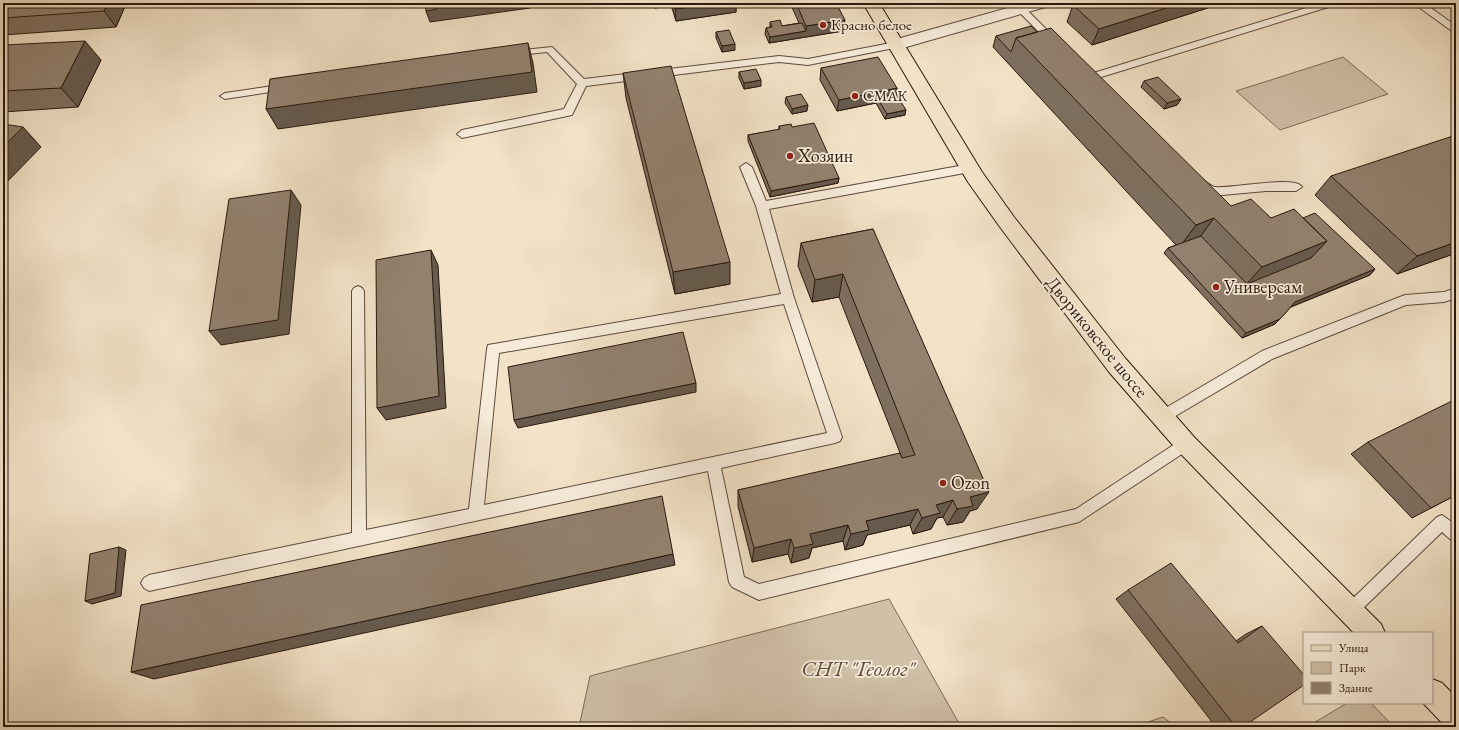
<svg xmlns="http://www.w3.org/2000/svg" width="1459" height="730" font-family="'EB Garamond',serif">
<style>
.green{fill:#d0c0a7;stroke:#7d6c5a}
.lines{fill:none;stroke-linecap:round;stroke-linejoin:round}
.service-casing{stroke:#5c4a3c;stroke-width:2}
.minor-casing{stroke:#5c4a3c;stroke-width:2}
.primary-casing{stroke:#2a180d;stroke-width:2}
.service{fill:#f7ecdb;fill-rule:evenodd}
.minor{fill:#f7ecdb;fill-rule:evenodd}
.primary{fill:#f2e2c7;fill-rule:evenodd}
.wall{fill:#7e6f5f;stroke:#2a180d}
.shaded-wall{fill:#665a4d;stroke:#2a180d}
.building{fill:#92816e;stroke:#2a180d}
.poi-dot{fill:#8f2418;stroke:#f7ecdb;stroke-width:1.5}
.labels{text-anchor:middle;stroke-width:3.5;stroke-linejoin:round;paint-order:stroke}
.far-poi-label{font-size:15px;fill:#2a180d;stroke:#f7ecdb;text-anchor:start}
.poi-label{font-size:18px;fill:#2a180d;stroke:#f7ecdb;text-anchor:start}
.street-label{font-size:18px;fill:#2a180d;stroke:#f7ecdb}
.near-park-label{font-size:22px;font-style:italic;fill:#5c4a3b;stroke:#f7ecdb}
</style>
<rect width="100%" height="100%" fill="#f2e2c7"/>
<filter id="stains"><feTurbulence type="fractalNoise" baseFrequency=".005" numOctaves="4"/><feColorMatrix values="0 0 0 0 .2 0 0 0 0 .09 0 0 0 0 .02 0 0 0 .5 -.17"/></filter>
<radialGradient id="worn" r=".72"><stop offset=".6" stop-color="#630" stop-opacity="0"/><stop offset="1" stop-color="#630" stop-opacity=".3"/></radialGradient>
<path class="green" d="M1343 57 1388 94 1280 130 1236 91Z
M889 599 961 727H579L590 676Z
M1347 703H1371L1394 727H1307Z
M1163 717 1176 727H1133Z"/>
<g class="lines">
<g class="service-casing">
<path id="service" d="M1322 3H1337L1335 5 1098 78 1102 83 1101 85H1093L1086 77 1087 75Z
M1413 3H1424L1456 26V34Z
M1021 6 1024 7 1060 43 1058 45H1052L1016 9Z
M896 42 901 45 899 47 808 65 779 62 586 86 572 115 462 138 457 134 462 130 564 109 577 84 547 52 510 56 509 54 514 51 552 47 584 79 779 56 808 59Z
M286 84 290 85 291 87 290 89 225 99 220 96 225 93Z
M746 163 752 167 766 201 970 164 976 168 970 172 769 209 794 298 842 437 840 441 835 443 721 468 744 577 759 584 1076 509 1181 440 1186 438 1191 440 1193 444 1191 448 1079 522 759 600 732 587 729 582 708 471 149 591 144 588 141 583 144 578 149 575 352 533V291L354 288 358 286 362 288 364 291 366 530 469 509 487 349 488 345 781 294 756 206 740 167ZM784 304 827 433 484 505 499 353Z
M1202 180C1207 181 1211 187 1215 187 1230 189 1295 175 1302 187L1296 191H1266L1211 196 1207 195 1196 184Z
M1456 288V298L1444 302 1406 305 1272 359 1167 421 1162 423 1157 421 1155 417 1157 413 1262 351 1405 295 1444 292Z
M1442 515 1456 525V542L1451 540 1442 532 1355 616 1350 619 1345 616 1342 611 1345 606 1437 517Z"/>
</g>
<g class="minor-casing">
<path id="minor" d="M1025 3H1051L1049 6 896 50 890 49 888 45 890 41Z"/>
</g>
<g class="primary-casing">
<path id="primary" d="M863 3H879L982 172 1014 217 1125 358 1194 437 1381 624 1385 633H1354L1178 451 1109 372 1000 227 968 182Z
M1432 679 1442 683 1456 697V727H1446L1423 703H1432Z"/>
</g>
<use href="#service" class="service"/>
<use href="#minor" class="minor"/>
<use href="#primary" class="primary"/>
</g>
<path class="wall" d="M3 3 126 4 116 27 3 35Z
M654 3H736V12L676 21 671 5 655 8Z
M790 3H836L843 31 769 43 765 34 766 28 770 27V22L782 26 799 23Z
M1081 3H1223L1092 45 1067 22 1073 5Z
M716 32 735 50 722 52 716 38Z
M1037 32 1231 206 1271 218H1303L1375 269 1370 275 1291 307 1275 324 1242 338 1164 253 1168 248 1176 245 993 47 996 36Z
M3 45 101 60 78 107 3 112Z
M821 68 897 88 896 94 905 115 885 119 876 103 837 111 820 80Z
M739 72 761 86 744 89 739 78Z
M623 73 730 284 675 294 626 98Z
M1144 81 1181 99 1177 105 1164 109 1141 87Z
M786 97 807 111 792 114 785 103Z
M779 126 839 178 838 183 770 197 748 141V135L779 130Z
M1331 176 1456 253 1397 274 1315 195Z
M873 229 977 509 970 511 963 522 947 525 943 517 937 518 931 529 913 534 910 525 867 535 863 545 845 550 843 541 812 548 809 558 791 563 788 554 752 562 738 506V490L902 458 839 297 812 302 798 266 801 243Z
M1368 442 1456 495 1412 518 1351 454Z
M1128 590 1236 641 1246 634 1262 626 1243 727H1216L1116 599Z"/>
<path class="shaded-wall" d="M108 3H126V4L116 27 104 11Z
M361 3H384V4L363 7Z
M446 3H530V8L430 22 426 11 435 4Z
M655 3H671V5L655 8Z
M720 3H736V12L676 21 675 9Z
M1182 3H1223L1092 45 1099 29Z
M845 20 843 31 769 43 770 37 806 31V26Z
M85 41 101 60 78 107 61 88Z
M528 43 533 63 537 92 278 129 266 109Z
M735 44V50L722 52V46Z
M761 80V86L744 89V83Z
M897 88 895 99 877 98 876 103 837 111 839 100Z
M1181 99 1177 105 1164 109 1167 103Z
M808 105 807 111 792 114V109Z
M906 110 905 115 885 119 887 114Z
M23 127 41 147 3 186V147Z
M839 178 838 183 770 197 771 191Z
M291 190 301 205 289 334 221 345 209 331Z
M1214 218 1197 241 1179 248 1196 225Z
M1327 241 1306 264 1242 289 1262 267Z
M1456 242V253L1397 274 1417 256Z
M431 250 438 265 446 408 386 420 377 408Z
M730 262V284L675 294 673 272Z
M1375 269 1370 275 1290 307 1295 302Z
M843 274 839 297 812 302 815 280Z
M1280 319 1275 324 1242 338 1246 333Z
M696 383V392L518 428 514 420Z
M989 492 977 509 970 511 963 522 947 525 957 509 970 497Z
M953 500 943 517 937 518 931 529 913 534 922 518 936 505Z
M918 509 910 525 867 535 863 545 845 550 851 534 866 521Z
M848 525 843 541 812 548 809 558 791 563 794 548 810 534Z
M791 539 788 554 752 562 754 548Z
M119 547 126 550 121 596 92 604 85 601Z
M673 554 675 565 154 679 131 672Z"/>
<path class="building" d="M3 3H108L104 11 3 18Z
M425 3H435L437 9 426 11Z
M435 3H446L435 4Z
M673 3H720L675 9Z
M796 3H836L845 20 806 26Z
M1081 3H1182L1099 29 1073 5Z
M780 20 782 26 802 23 806 31 770 37 766 28 772 27 770 22Z
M1031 26 1037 32 1016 38 1011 52 996 36Z
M1051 28 1231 206 1251 199 1271 218 1294 209 1327 241 1262 267 1214 218 1196 225 1016 38Z
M729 30 735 44 722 46 716 32Z
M85 41 61 88 3 91V45Z
M528 43 532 72 266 109 270 79Z
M878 57 897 88 839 100 821 68Z
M671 66 730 262 673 272 623 73Z
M756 69 761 80 744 83 739 72Z
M1158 77 1181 99 1167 103 1144 81Z
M801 94 808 105 792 109 786 97Z
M896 94 906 110 887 114 877 98Z
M814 123 839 178 771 191 748 135 780 129 779 126 791 124 792 127Z
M3 124 23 127 3 147Z
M1456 135V242L1417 256 1331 176Z
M291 190 278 320 209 331 229 199Z
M1315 213 1375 269 1295 302 1280 319 1246 333 1168 248 1201 236 1247 284 1311 258 1327 241 1303 218Z
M873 229 989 492 970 497 973 506 957 509 953 500 936 505 940 513 922 518 918 509 866 521 869 530 851 534 848 525 810 534 813 544 794 548 791 539 754 548 738 490 900 453 902 458 915 455 843 274 815 280 801 243Z
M431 250 439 396 377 408 376 260Z
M683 332 696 383 514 420 508 367Z
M1456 399V495L1431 508 1368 442Z
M662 496 673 554 131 672 141 605Z
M119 547 115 593 85 601 90 554Z
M1171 563 1238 643 1262 626 1304 675V685L1243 727H1236L1128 590Z"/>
<g class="poi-dot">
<circle cx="823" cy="25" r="4"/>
<circle cx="855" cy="96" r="4"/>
<circle cx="790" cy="156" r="4"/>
<circle cx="1216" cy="287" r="4"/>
<circle cx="943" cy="483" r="4"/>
</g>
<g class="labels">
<g class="far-poi-label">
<text x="831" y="30">Красно белое</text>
<text x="863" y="101">СМАК</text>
</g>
<g class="poi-label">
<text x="798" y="162">Хозяин</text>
<text x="1224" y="293">Универсам</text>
<text x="951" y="489">Ozon</text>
</g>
<g class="street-label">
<text transform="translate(1097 337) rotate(51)" y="6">Двориковское шоссе</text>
</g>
<g class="near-park-label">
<text x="858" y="676">СНТ "Геолог"</text>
</g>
</g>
<rect width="1459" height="730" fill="none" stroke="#f2e2c7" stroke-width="16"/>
<rect x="4" y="4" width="1451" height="722" fill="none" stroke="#2a180d" stroke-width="2"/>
<rect x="8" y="8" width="1443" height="714" fill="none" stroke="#2a180d"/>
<rect x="1303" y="632" width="130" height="72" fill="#f7ecdb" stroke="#a59789"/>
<rect x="1311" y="645" width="20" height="6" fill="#f2e2c7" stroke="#a59789"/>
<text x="1339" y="652" font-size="12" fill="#2a180d">Улица</text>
<rect x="1311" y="662" width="20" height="12" fill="#d0c0a7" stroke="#a59789"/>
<text x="1339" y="672" font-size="12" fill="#2a180d">Парк</text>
<rect x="1311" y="682" width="20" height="12" fill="#92816e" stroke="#a59789"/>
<text x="1339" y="692" font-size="12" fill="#2a180d">Здание</text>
<rect width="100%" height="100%" filter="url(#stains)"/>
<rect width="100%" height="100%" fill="url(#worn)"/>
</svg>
